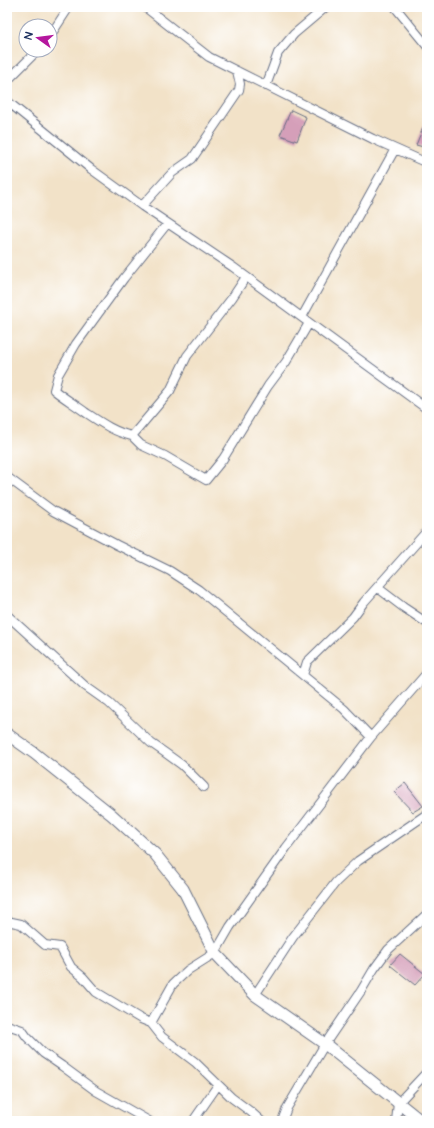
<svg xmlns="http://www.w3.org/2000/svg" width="434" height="1128" font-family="'Architects Daughter',sans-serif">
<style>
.building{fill:#d59fb9}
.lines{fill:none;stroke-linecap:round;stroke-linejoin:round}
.street-casing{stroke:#666e83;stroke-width:10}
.secondary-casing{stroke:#666e83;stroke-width:13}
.street{stroke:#fff;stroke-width:8}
.secondary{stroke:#fff;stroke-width:11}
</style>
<rect width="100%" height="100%" fill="#fff"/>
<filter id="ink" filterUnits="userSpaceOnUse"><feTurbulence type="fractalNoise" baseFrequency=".025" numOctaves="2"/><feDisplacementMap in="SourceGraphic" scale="8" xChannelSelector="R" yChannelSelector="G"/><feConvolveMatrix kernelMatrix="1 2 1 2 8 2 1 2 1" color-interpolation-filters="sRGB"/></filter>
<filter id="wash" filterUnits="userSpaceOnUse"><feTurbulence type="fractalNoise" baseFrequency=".012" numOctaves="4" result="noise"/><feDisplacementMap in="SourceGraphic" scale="16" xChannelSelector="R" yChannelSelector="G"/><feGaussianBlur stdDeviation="0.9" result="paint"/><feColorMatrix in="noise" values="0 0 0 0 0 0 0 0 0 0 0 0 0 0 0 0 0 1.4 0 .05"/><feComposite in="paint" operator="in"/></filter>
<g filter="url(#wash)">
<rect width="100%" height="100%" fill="#f2e2c8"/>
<g id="blocks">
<path class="building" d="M291 110 306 117 297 141 280 135Z
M427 118V148L416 145Z
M405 783 423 806 413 812 394 792Z
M400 954 425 974 415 985 390 965Z"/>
</g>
</g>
<g filter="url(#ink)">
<use href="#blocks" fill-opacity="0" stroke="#666e83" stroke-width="1"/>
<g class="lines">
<g class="street-casing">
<path id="street" d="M145 7 209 57 373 139 427 163
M395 7 427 46
M50 36 69 7
M7 81 38 50
M266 86 278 53 294 34 326 7
M7 101 91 169 142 206 233 267 427 409
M142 206 172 173 192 159 239 90 240 84 237 71
M167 224 124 278 76 344 58 375 54 390C64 398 74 404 85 412 100 422 114 432 132 436L170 391 187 356 232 298 246 277
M302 317 395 149
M132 436 141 445 165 456 206 480 223 459 268 386 286 362 309 323
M7 477 53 511 117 545 170 571 199 590 344 709 371 737
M378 588 403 607 427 623
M7 615 85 686 109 703 151 743 164 752 182 765 204 787
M303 675 307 662 353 617 364 602 427 531
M7 921 21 924 45 945 60 947 71 967 83 977 96 992 141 1019 151 1023 162 1037 195 1062 232 1098 251 1112 261 1121
M255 995 293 937 336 882 358 861 427 814
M151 1023 173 984 188 970 215 953 230 927 286 848 371 737 427 673
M7 1025 22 1030 27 1037 43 1053 62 1066 96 1091 149 1121
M193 1121 218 1085
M282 1121 287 1108 325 1044 361 991 374 969 388 950 427 914
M396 1121 398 1103 427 1072"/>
</g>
<g class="secondary-casing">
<path id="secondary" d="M7 734 34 753 112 815 155 854 183 889 215 953 255 995 325 1044 421 1121"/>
</g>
<use href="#street" class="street"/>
<use href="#secondary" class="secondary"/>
</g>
</g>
<rect width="434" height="1128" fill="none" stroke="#fff" stroke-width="24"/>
<g transform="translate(38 38) rotate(284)"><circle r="19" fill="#ffffff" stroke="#a4acbf"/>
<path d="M0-3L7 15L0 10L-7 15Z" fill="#b5179e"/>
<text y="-6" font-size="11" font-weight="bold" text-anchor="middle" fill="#1b2f5e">N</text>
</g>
</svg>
